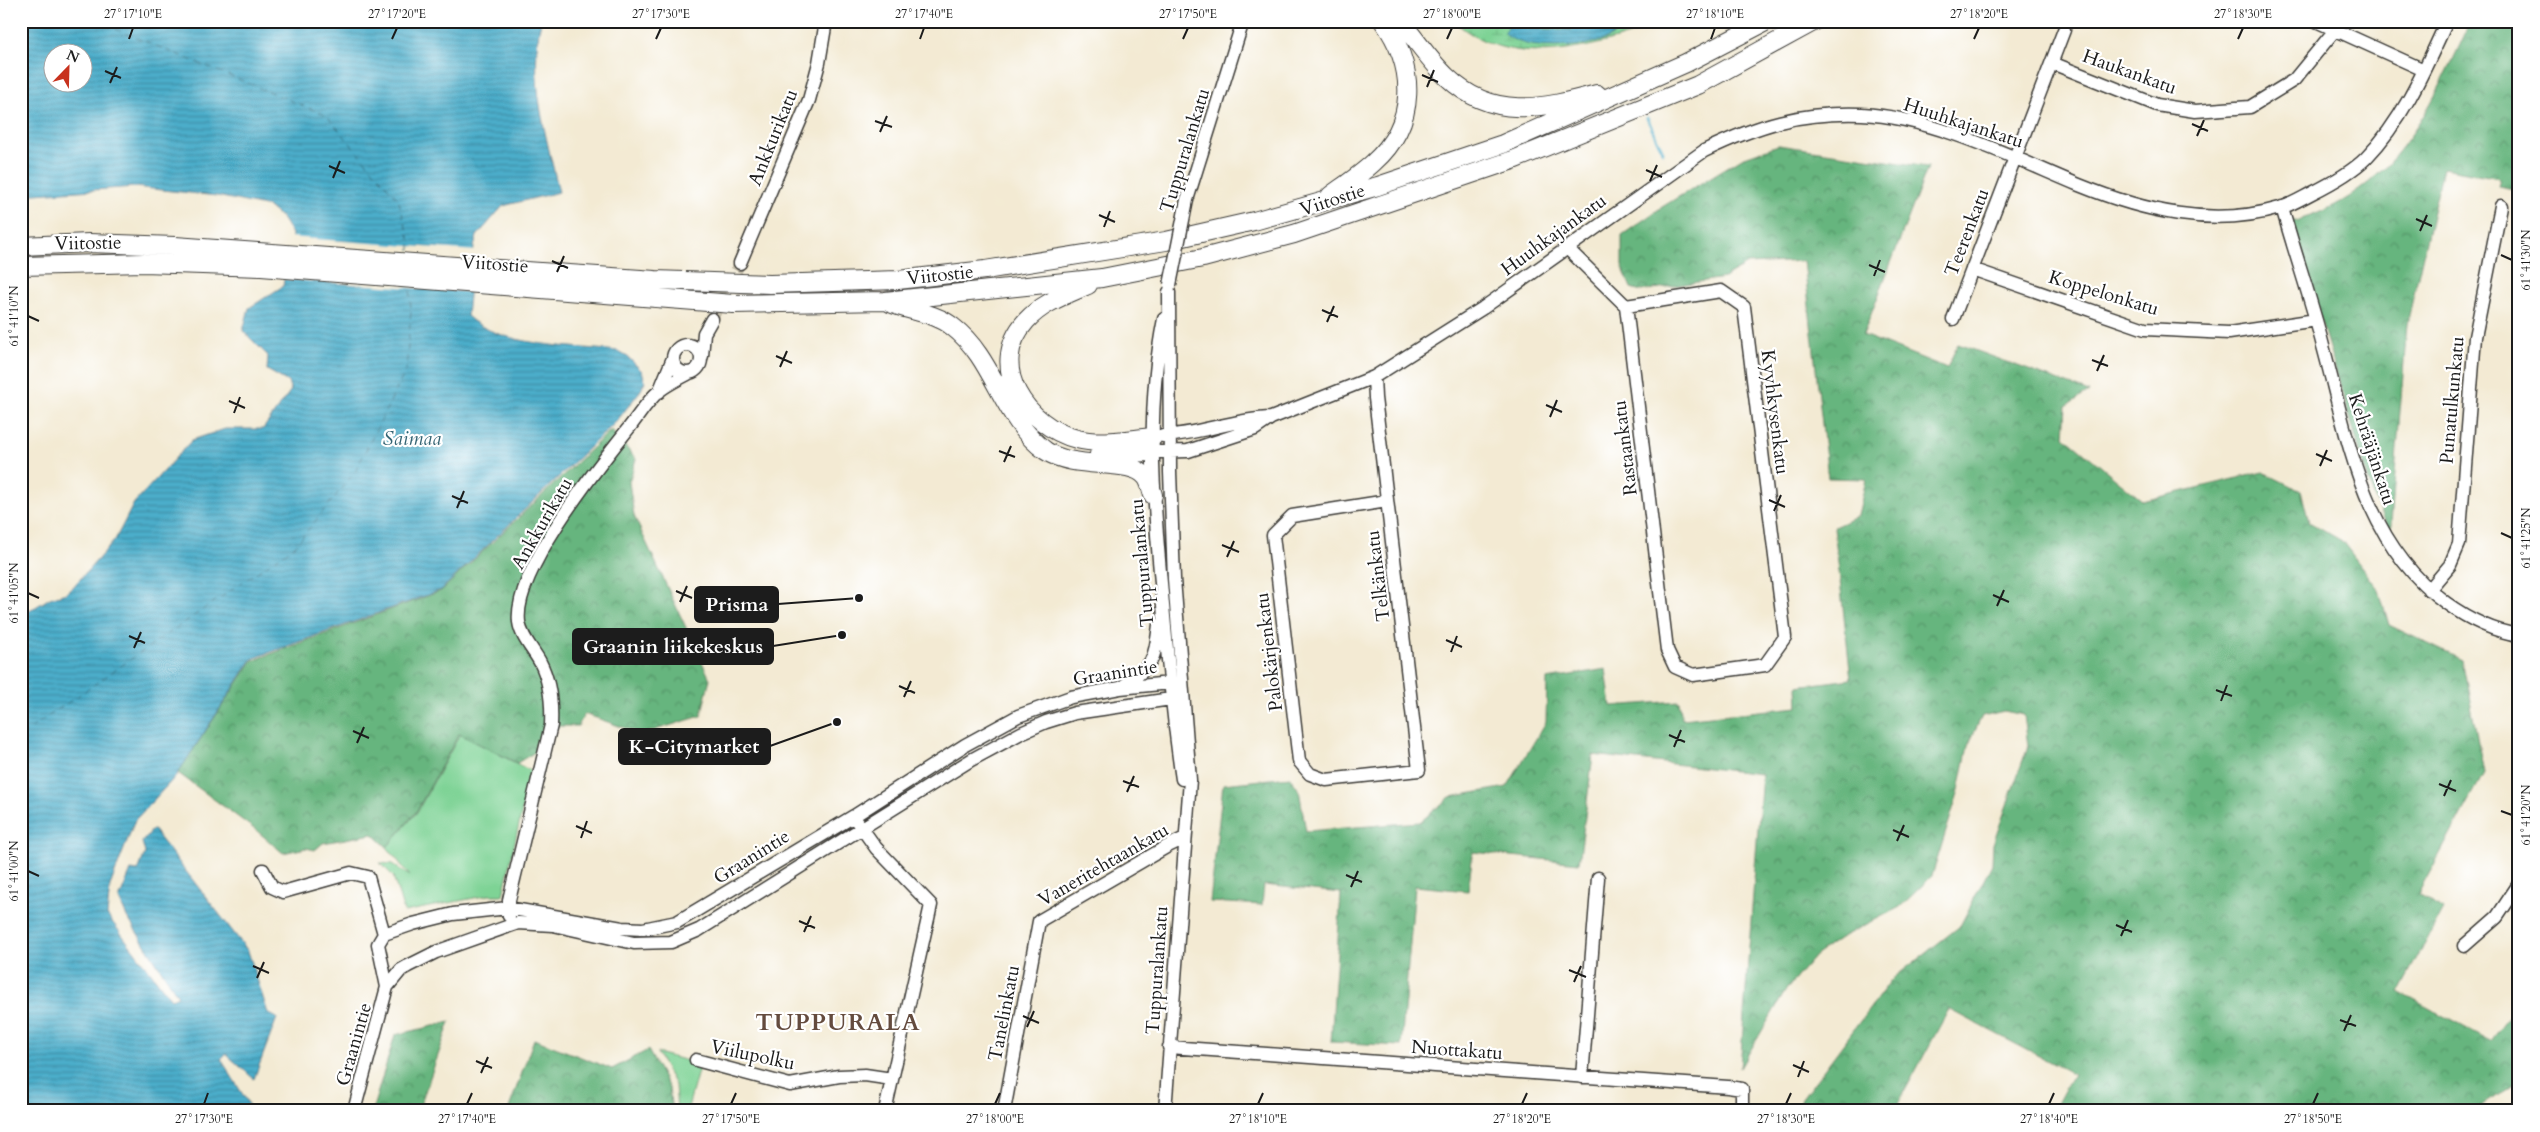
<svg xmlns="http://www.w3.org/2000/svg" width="2540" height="1132" font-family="Cardo,serif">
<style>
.green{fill:#7ed395;stroke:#4d7858}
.forest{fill:url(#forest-crowns);stroke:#41684d}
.wetland{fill:url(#wetland-marsh);stroke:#4d7858}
.water{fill:url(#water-rules);stroke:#346473;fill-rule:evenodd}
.pier{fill:#f3ead3}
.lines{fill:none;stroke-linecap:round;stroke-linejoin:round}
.stream{stroke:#4badca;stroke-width:3}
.ferry{stroke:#346473;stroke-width:1;stroke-dasharray:6 5;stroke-linecap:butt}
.minor-tunnel{stroke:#c8c1ae;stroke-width:12;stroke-dasharray:12 6;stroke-linecap:butt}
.minor-casing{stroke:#3c3b37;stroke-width:15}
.highway-casing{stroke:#3c3b37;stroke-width:20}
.minor{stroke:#fff;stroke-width:12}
.highway{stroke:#fff;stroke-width:18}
.minor-bridge-casing{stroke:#3c3b37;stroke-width:15;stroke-linecap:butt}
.minor-bridge{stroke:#fff;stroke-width:12}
.ticks{fill:none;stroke:#1c1c1c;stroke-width:2}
.labels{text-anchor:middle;stroke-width:4.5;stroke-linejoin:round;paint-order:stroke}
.street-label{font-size:19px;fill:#1c1c1c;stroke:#fff}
.water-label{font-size:20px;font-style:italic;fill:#346473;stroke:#fff}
.district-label{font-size:24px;font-weight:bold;letter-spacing:1px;fill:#644b3e;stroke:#fff}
.leader{fill:none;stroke:#1c1c1c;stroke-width:2}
.callout-dot{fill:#1c1c1c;stroke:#fff;stroke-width:2}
.callout{fill:#1c1c1c;stroke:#1c1c1c;stroke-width:2}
.callout-label{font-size:20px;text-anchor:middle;font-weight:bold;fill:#fff}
.neatline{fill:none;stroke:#1c1c1c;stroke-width:2}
.ticks-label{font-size:12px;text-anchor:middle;fill:#1c1c1c}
</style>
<defs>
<pattern id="forest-crowns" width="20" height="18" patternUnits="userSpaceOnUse" patternTransform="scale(1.25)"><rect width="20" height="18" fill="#66b57e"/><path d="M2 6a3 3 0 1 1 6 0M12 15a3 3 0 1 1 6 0" fill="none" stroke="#539266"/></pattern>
<pattern id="wetland-marsh" width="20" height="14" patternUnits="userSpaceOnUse" patternTransform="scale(1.25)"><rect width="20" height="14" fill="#7ed395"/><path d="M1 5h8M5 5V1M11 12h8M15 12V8" fill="none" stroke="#6cb580"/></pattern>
<pattern id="water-rules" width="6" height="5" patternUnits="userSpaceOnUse" patternTransform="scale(1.25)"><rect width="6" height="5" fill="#4badca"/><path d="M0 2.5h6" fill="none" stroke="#3e8ca3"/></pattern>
</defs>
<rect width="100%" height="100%" fill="#fff"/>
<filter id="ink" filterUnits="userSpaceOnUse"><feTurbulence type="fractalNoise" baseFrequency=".02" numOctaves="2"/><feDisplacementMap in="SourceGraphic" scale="10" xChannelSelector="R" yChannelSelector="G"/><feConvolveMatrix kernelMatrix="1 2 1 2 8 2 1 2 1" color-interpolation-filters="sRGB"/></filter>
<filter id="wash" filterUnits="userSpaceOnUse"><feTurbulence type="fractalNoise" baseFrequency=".0096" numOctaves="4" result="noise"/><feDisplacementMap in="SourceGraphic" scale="20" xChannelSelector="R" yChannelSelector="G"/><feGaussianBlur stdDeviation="1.12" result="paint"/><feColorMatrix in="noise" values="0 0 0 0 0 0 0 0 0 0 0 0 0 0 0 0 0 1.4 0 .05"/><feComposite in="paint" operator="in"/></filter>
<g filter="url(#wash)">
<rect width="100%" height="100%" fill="#f3ead3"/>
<path class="green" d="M460 734 531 771 503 895H489L404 912 393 876 380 863 392 864 410 876 387 847 417 812Z
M657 1053 700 1064 687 1111H677L675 1085Z"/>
<path class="forest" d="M2471 21H2519V190L2498 186 2500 178 2443 168 2407 324 2390 536 2372 491 2291 222C2394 195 2430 109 2471 21Z
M1778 145 1928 167 1863 335 1947 368 1958 344 2089 392 2066 406 2064 436 2143 501 2263 472 2301 491 2309 522 2342 541 2379 590 2389 625 2462 660 2484 773 2418 894 2443 910 2399 992 2490 1041 2519 1002V1080L2482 1107 2473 1111H2053L2073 1074 1949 1009 1894 1111H1793L1891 980 1960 926 1992 864 1993 844 2028 746 2024 715 2004 711 1982 716 1968 746 1959 790 1932 876 1900 907 1840 938 1815 956 1786 990 1740 1068 1762 774 1593 755 1579 863 1473 852 1468 891 1415 886 1401 1046 1331 1042 1341 893 1264 885 1262 905 1210 902 1223 784 1290 777 1299 790 1306 831 1420 822 1450 797 1507 787 1546 722 1547 679 1606 669 1611 706 1679 701 1682 719 1798 707 1797 686 1851 679 1834 527 1858 516 1866 479 1828 478 1804 261 1747 264 1724 278 1641 291 1631 288 1622 266V235L1662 207 1742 158Z
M611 430 636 459 629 482 634 516 710 679 701 716 642 734 585 714 578 726H545L535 752 517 763 459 734 416 812 387 847 373 834 323 843 315 850 306 848 283 853 257 831 178 773 252 661 441 591Z
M450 1022 418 1111H372L395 1035Z
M534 1039 612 1069 648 1050 669 1088 672 1111H508Z"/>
<path class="wetland" d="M1454 21H1672C1603 44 1516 77 1454 21Z"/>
<path class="water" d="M21 21H541C528 79 546 135 559 192L503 206 477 236 474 247 467 316C501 347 573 346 618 351L628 357 642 371 645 381 641 390 616 422 441 590 252 659 176 776 135 820 110 886 107 915 171 999 178 996 127 917 119 899 131 870 138 871 145 853 142 842 153 829 248 951 268 1013 277 1018 254 1079 226 1054 221 1059 248 1103V1111H21V616L50 598 66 593 73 587 115 540 134 503 192 440 225 429H263L291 390 288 382 267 370 268 356 243 331 249 308 283 286 292 234 282 218 269 207 217 196 135 187 21 195ZM52 52H82V82H52Z
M1580 21H1656L1634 33 1620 27C1617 31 1613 36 1609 38 1585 48 1523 53 1504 33L1509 24 1514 23 1528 29 1572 30Z"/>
<path class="pier" d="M289 237 476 251 472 292 281 279Z"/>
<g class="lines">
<path class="stream" d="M1647 118 1663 152"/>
<path class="ferry" d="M95 21 326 115 398 199 410 241V254
M21 735 295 546 355 472 406 370 411 312 410 286"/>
</g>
</g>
<g filter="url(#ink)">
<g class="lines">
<path class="minor-tunnel" d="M712 319 740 263"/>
<g class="minor-casing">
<path id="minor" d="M2316 21 2424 70
M2052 63 2157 105 2195 111 2250 107 2294 80 2335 30 2339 21
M1187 200 1243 21
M2282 207C2295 254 2311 299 2323 346 2349 441 2362 541 2446 603 2467 618 2492 631 2519 635
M1567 248 1626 306 1667 650 1675 667 1693 675 1765 665 1785 637 1744 307 1721 291 1626 306
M740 263 809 100 819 63 826 21
M1972 269 2145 329 2229 333 2316 320
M1164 319C1146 407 1153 494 1161 583 1167 649 1172 714 1182 779
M1953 319 2064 30
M673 359a14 14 0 1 1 28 0a14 14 0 1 1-28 0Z
M702 356 704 333 712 319
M1374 377 1375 398 1419 770 1326 780 1310 774 1299 761 1273 535 1292 516 1387 501
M659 392 673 358
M1163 436C1200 434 1234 419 1271 418
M1151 452 1188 451 1255 429 1271 418 1374 377 1483 308 1704 151C1760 124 1800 112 1862 114 1932 117 2014 158 2079 185 2143 211 2212 228 2280 208 2291 205 2302 198 2312 193 2330 184 2351 173 2366 158 2403 120 2425 69 2447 21
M2429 590 2450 565 2459 544 2475 337 2501 206
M1122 687C1153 664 1154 664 1159 625
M856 820 876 848 931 905 885 1111
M263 870 272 887 283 892 351 873 368 877 384 934
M509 916V900L551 725C552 704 550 681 540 662 533 649 521 637 519 622 513 572 597 468 628 429 638 417 647 401 659 391 668 384 679 379 689 373
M2464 946 2497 917 2519 884
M387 987 378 944 384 934 413 924 453 914 508 908 622 928 643 929 677 922 854 816 965 745 1018 716 1071 697 1120 688 1170 683 1182 690
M1169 1047 1728 1087 1742 1089V1111
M696 1060 790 1085 839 1076 865 1075 892 1079
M1582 1077 1598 878
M354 1111 387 987 401 970 408 966 436 952 518 923 553 925 634 943 671 942 699 930 971 760 1021 733 1046 722 1075 713 1171 699 1182 690
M1004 1111 1039 921 1168 846 1185 838
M1165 1111 1190 780 1174 579 1170 472 1169 292"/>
</g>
<g class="highway-casing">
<path id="highway" d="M1400 21C1416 39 1429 60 1447 77 1492 120 1542 109 1597 94
M1330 196C1345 185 1360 175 1373 163 1418 123 1416 67 1383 21
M21 246 89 243 175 246 655 280 770 284 898 280 985 270 1166 241 1254 221 1378 186 1503 144 1686 63 1767 21
M21 266 144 263 261 267 733 304 885 301 1102 278 1203 258 1294 234 1513 160 1698 85 1815 21
M1088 285C1066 295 1043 302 1026 321 985 367 1027 426 1077 439 1101 445 1129 439 1153 437
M890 303C911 312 935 312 953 327 995 359 1002 420 1046 451 1075 471 1131 457 1146 477 1150 482 1151 489 1153 495
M1099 454 1151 452"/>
</g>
<use href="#minor" class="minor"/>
<use href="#highway" class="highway"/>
<g class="minor-bridge-casing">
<path id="minor-bridge" d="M1170 285 1187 200"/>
</g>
<use href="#minor-bridge" class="minor-bridge"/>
</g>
</g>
<path class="ticks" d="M129 39 133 28M392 39 397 28M656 39 661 28M920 39 924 28M1183 39 1188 28M1447 39 1452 28M1711 39 1715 28M1974 39 1979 28M2238 39 2243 28M105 71 121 78M1422 75 1438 82M110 83 117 67M1427 87 1434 70M875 121 892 127M2192 124 2208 131M880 132 887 116M2197 136 2204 120M329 166 345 173M1646 170 1662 177M333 178 340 161M1650 181 1657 165M1099 215 1115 222M2416 219 2432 226M1104 227 1110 211M2420 231 2427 215M2501 255 2512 260M552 261 568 268M1869 265 1885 272M557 272 564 256M1874 276 1880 260M1322 310 1338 317M28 316 39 321M1327 322 1334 306M776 356 792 363M2092 360 2108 366M780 367 787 351M2097 371 2104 355M229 401 245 408M1546 405 1562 412M234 413 240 397M1550 417 1557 400M999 451 1015 457M2316 454 2332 461M1004 462 1011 446M2320 466 2327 450M452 496 468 503M1769 500 1785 507M457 508 464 491M1774 511 1781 495M2501 533 2512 538M1222 545 1239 552M1227 557 1234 541M676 591 692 598M28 593 39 598M1993 595 2009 602M680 602 687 586M1997 606 2004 590M129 636 145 643M1446 640 1462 647M134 648 141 632M1451 652 1457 636M899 686 915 693M2216 690 2232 696M904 697 911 681M2221 701 2227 685M353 731 369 738M1669 735 1685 742M357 743 364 727M1674 747 1681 730M1123 781 1139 787M2439 784 2456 791M1127 792 1134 776M2444 796 2451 780M2501 811 2512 815M576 826 592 833M1893 830 1909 837M581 838 587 821M1897 841 1904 825M28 871 39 876M1346 875 1362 882M1351 887 1358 871M799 921 815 928M2116 925 2132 932M804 932 811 916M2121 936 2128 920M253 966 269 973M1569 970 1586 977M257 978 264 962M1574 982 1581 966M1023 1016 1039 1023M2340 1020 2356 1026M1027 1027 1034 1011M2344 1031 2351 1015M476 1061 492 1068M1793 1065 1809 1072M481 1073 488 1057M1798 1077 1804 1061M204 1104 208 1093M467 1104 472 1093M731 1104 736 1093M995 1104 1000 1093M1258 1104 1263 1093M1522 1104 1527 1093M1786 1104 1791 1093M2049 1104 2054 1093M2313 1104 2318 1093"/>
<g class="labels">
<g class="street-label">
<text transform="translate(2130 71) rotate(20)" y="7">Haukankatu</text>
<text transform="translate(1964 122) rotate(18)" y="7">Huuhkajankatu</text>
<text transform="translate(772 137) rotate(-68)" y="7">Ankkurikatu</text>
<text transform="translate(1184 150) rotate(-73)" y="7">Tuppuralankatu</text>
<text transform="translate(1332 199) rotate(-18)" y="7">Viitostie</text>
<text transform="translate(1966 232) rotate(-69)" y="7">Teerenkatu</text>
<text transform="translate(1553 234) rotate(-36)" y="7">Huuhkajankatu</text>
<text transform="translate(88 242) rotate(-1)" y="7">Viitostie</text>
<text transform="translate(495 263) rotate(4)" y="7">Viitostie</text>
<text transform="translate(940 274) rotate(-6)" y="7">Viitostie</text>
<text transform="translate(2104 292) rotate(17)" y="7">Koppelonkatu</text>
<text transform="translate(2451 400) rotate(-85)" y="7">Punatulkunkatu</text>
<text transform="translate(1776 412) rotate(83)" y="7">Kyyhkysenkatu</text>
<text transform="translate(1624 448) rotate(-97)" y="7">Rastaankatu</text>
<text transform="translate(2373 449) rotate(72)" y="7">Kehrääjänkatu</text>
<text transform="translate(541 523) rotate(-60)" y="7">Ankkurikatu</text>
<text transform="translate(1141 563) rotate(-95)" y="7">Tuppuralankatu</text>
<text transform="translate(1377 576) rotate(-97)" y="7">Telkänkatu</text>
<text transform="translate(1268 652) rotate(-97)" y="7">Palokärjenkatu</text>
<text transform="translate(1115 672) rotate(-9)" y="7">Graanintie</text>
<text transform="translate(751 856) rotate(-32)" y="7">Graanintie</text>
<text transform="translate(1103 864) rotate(-30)" y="7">Vaneritehtaankatu</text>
<text transform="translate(1156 970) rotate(-86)" y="7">Tuppuralankatu</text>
<text transform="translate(1003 1013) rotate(-79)" y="7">Tanelinkatu</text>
<text transform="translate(353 1044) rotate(-74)" y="7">Graanintie</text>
<text transform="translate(1457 1049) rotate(4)" y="7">Nuottakatu</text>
<text transform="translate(753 1054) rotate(12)" y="7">Viilupolku</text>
</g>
<g class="water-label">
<text x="412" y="445">Saimaa</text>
</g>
<g class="district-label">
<text x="838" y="1030">TUPPURALA</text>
</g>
</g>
<path class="leader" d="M859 598L778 604M842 635L773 646M837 722L770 746"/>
<g class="callout-dot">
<circle cx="859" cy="598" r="5"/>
<circle cx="842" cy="635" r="5"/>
<circle cx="837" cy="722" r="5"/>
</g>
<g class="callout">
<rect x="695" y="587" width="83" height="35" rx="5"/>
<rect x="573" y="629" width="200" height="35" rx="5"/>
<rect x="619" y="729" width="151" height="35" rx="5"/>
</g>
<g class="callout-label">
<text x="737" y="611">Prisma</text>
<text x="673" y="653">Graanin liikekeskus</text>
<text x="694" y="753">K-Citymarket</text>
</g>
<rect width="2540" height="1132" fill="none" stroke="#fff" stroke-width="55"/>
<g transform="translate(68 68) rotate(23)"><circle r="24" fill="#ffffff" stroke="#a4a4a4"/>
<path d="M0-4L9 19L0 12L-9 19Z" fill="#c8321e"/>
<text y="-8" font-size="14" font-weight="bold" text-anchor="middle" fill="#1c1c1c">N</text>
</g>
<rect x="28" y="28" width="2484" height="1076" class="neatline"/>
<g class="ticks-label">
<text x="133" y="18">27°17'10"E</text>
<text x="397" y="18">27°17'20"E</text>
<text x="661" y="18">27°17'30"E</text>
<text x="924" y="18">27°17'40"E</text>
<text x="1188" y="18">27°17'50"E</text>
<text x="1452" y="18">27°18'00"E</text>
<text x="1715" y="18">27°18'10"E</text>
<text x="1979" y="18">27°18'20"E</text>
<text x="2243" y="18">27°18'30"E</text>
<text transform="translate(2526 260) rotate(-90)" y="4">61°41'30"N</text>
<text transform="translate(14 316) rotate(-90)" y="4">61°41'10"N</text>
<text transform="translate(2526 538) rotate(-90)" y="4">61°41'25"N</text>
<text transform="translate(14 593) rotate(-90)" y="4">61°41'05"N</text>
<text transform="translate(2526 815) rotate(-90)" y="4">61°41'20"N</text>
<text transform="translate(14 871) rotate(-90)" y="4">61°41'00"N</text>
<text x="204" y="1123">27°17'30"E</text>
<text x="467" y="1123">27°17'40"E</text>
<text x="731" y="1123">27°17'50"E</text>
<text x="995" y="1123">27°18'00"E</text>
<text x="1258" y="1123">27°18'10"E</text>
<text x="1522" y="1123">27°18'20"E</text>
<text x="1786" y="1123">27°18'30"E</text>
<text x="2049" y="1123">27°18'40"E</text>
<text x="2313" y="1123">27°18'50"E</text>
</g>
</svg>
